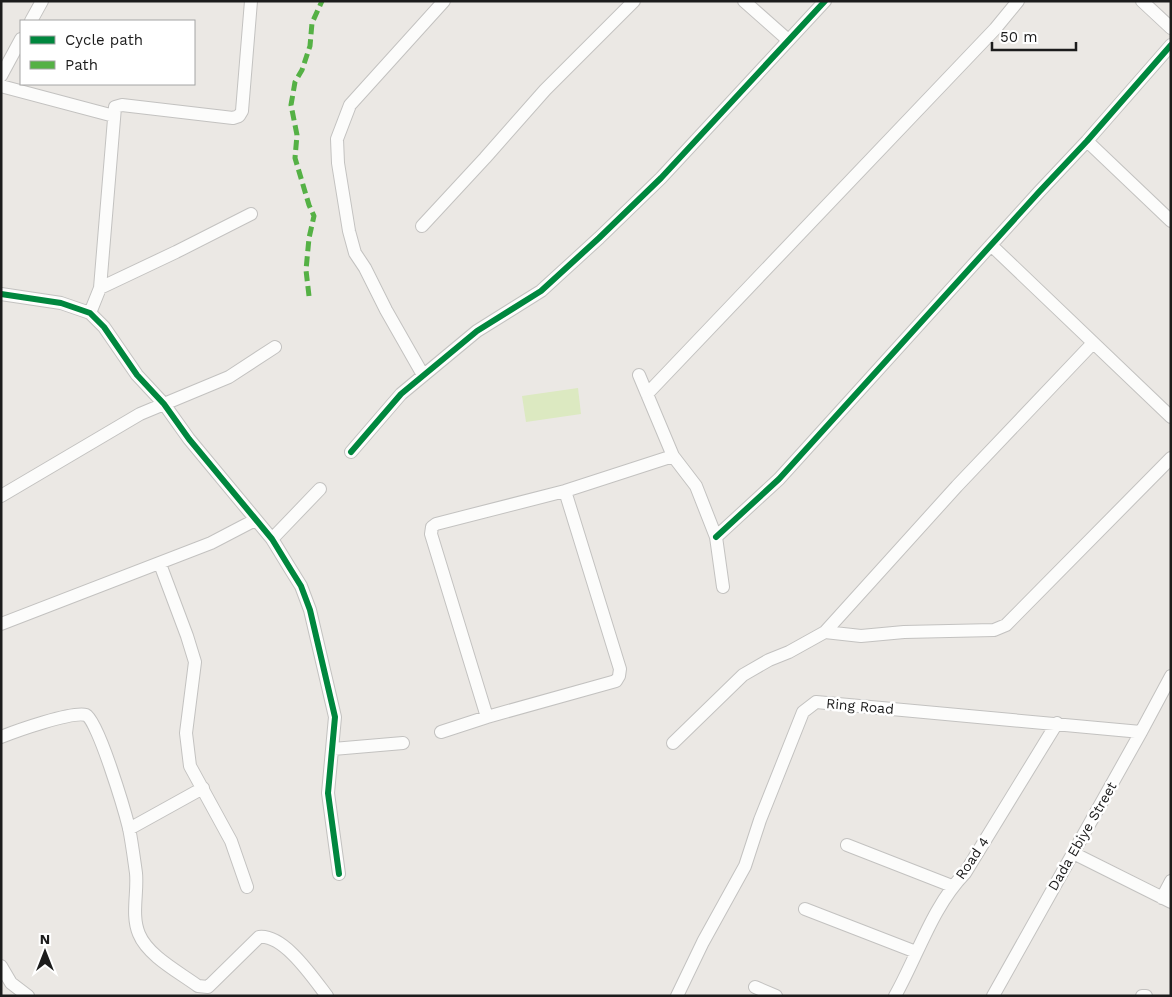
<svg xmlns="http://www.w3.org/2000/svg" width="1172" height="997" font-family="'Work Sans',sans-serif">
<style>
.grass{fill:#dce9c1}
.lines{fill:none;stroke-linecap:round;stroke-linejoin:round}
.minor-casing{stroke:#c3c2c0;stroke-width:14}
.minor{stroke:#fcfcfb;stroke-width:12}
.quiet{stroke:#55b145;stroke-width:5;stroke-dasharray:10 5;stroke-linecap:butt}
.cycleway-casing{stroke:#fff;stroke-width:9}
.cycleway{stroke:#00873e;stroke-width:6}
.labels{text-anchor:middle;stroke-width:5;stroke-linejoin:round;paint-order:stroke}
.street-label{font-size:14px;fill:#1c1c1c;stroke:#fff}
</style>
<rect width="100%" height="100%" fill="#ebe8e4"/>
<path class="grass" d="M578 388 581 414 526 422 522 396Z"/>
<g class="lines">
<g class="minor-casing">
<path id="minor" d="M744 1 788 40
M1142 1 1171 28
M31 21 42 1
M1 76 21 39
M1 86 114 116
M1087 141 1171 221
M422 226 485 158 545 90 634 1
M991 245 1171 417
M100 288 176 252 251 214
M1 294 61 303 90 313 104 327 137 375 164 404 189 439 272 539 291 570 301 586 310 610 335 717 328 793 339 874
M90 313 100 288 115 107 122 105 233 118 239 116 242 111 251 1
M423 375 386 310 365 268 355 253 349 231 338 163 337 139 350 105 444 1
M639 375 673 456 696 486 716 537 723 587
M647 394 995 29 1018 1
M351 452 401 394 477 331 541 291 599 238 661 178 825 1
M1 496 140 414 229 377 275 347
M716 537 779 479 1039 192 1087 141 1171 45
M272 539 320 489
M160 564 187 636 195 662 186 733 190 766 231 841 247 887
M1 624 211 543 255 520
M825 632 861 636 904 632 994 630 1006 625 1171 458
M487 717 431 534 432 527 436 524 565 491 673 456
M441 732 487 717 616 681 619 676 620 669 565 491
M1 737C16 731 72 711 86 715 98 720 125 812 129 828 132 843 134 859 136 873 138 893 131 915 139 934 148 956 179 972 198 986L208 987 259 937C284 934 313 978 327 996
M673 743 743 675 769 660 789 652 825 632 957 486 1093 343
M333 749 403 743
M129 829 203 788
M847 845 952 886
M1073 853 1171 902
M1162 898 1171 881
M805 909 916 952
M1 966 11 983 28 996
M755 987 776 996
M677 996 703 942 745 866 760 820 803 712 816 702 1141 732
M895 996C918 955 932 907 965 873L1057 723
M993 996 1141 732 1171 676
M1142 996H1146"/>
</g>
<use href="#minor" class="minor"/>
<path class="quiet" d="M309 296 306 270 309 238 314 216 309 205 295 158 297 135 291 105 295 82 302 70 310 46 312 23 322 1"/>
<g class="cycleway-casing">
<path id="cycleway" d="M1 294 61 303 90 313 104 327 137 375 164 404 189 439 272 539 291 570 301 586 310 610 335 717 328 793 339 874
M351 452 401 394 477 331 541 291 599 238 661 178 825 1
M716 537 779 479 1039 192 1087 141 1171 45"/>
</g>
<use href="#cycleway" class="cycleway"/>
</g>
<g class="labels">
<g class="street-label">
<text transform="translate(860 706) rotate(5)" y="5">Ring Road</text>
<text transform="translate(1082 836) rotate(-60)" y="5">Dada Ebiye Street</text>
<text transform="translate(972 858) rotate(-56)" y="5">Road 4</text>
</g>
</g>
<rect width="1172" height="997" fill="none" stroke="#1c1c1c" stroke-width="5"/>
<rect x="20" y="20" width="175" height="65" fill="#ffffff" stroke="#a4a4a4"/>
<rect x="30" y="36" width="25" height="8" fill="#00873e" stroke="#a4a4a4"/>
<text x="65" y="45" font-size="15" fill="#1c1c1c">Cycle path</text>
<rect x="30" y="61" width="25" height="8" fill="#55b145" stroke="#a4a4a4"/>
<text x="65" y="70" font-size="15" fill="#1c1c1c">Path</text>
<g transform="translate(45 952)" stroke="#ffffff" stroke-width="4" paint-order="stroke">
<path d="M0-4L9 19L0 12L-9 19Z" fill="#1c1c1c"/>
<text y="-8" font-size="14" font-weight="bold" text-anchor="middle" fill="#1c1c1c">N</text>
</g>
<path d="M992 42v8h84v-8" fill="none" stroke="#1c1c1c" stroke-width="2.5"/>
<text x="1000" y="42" font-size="15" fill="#1c1c1c" stroke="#ffffff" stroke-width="4" paint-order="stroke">50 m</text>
</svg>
